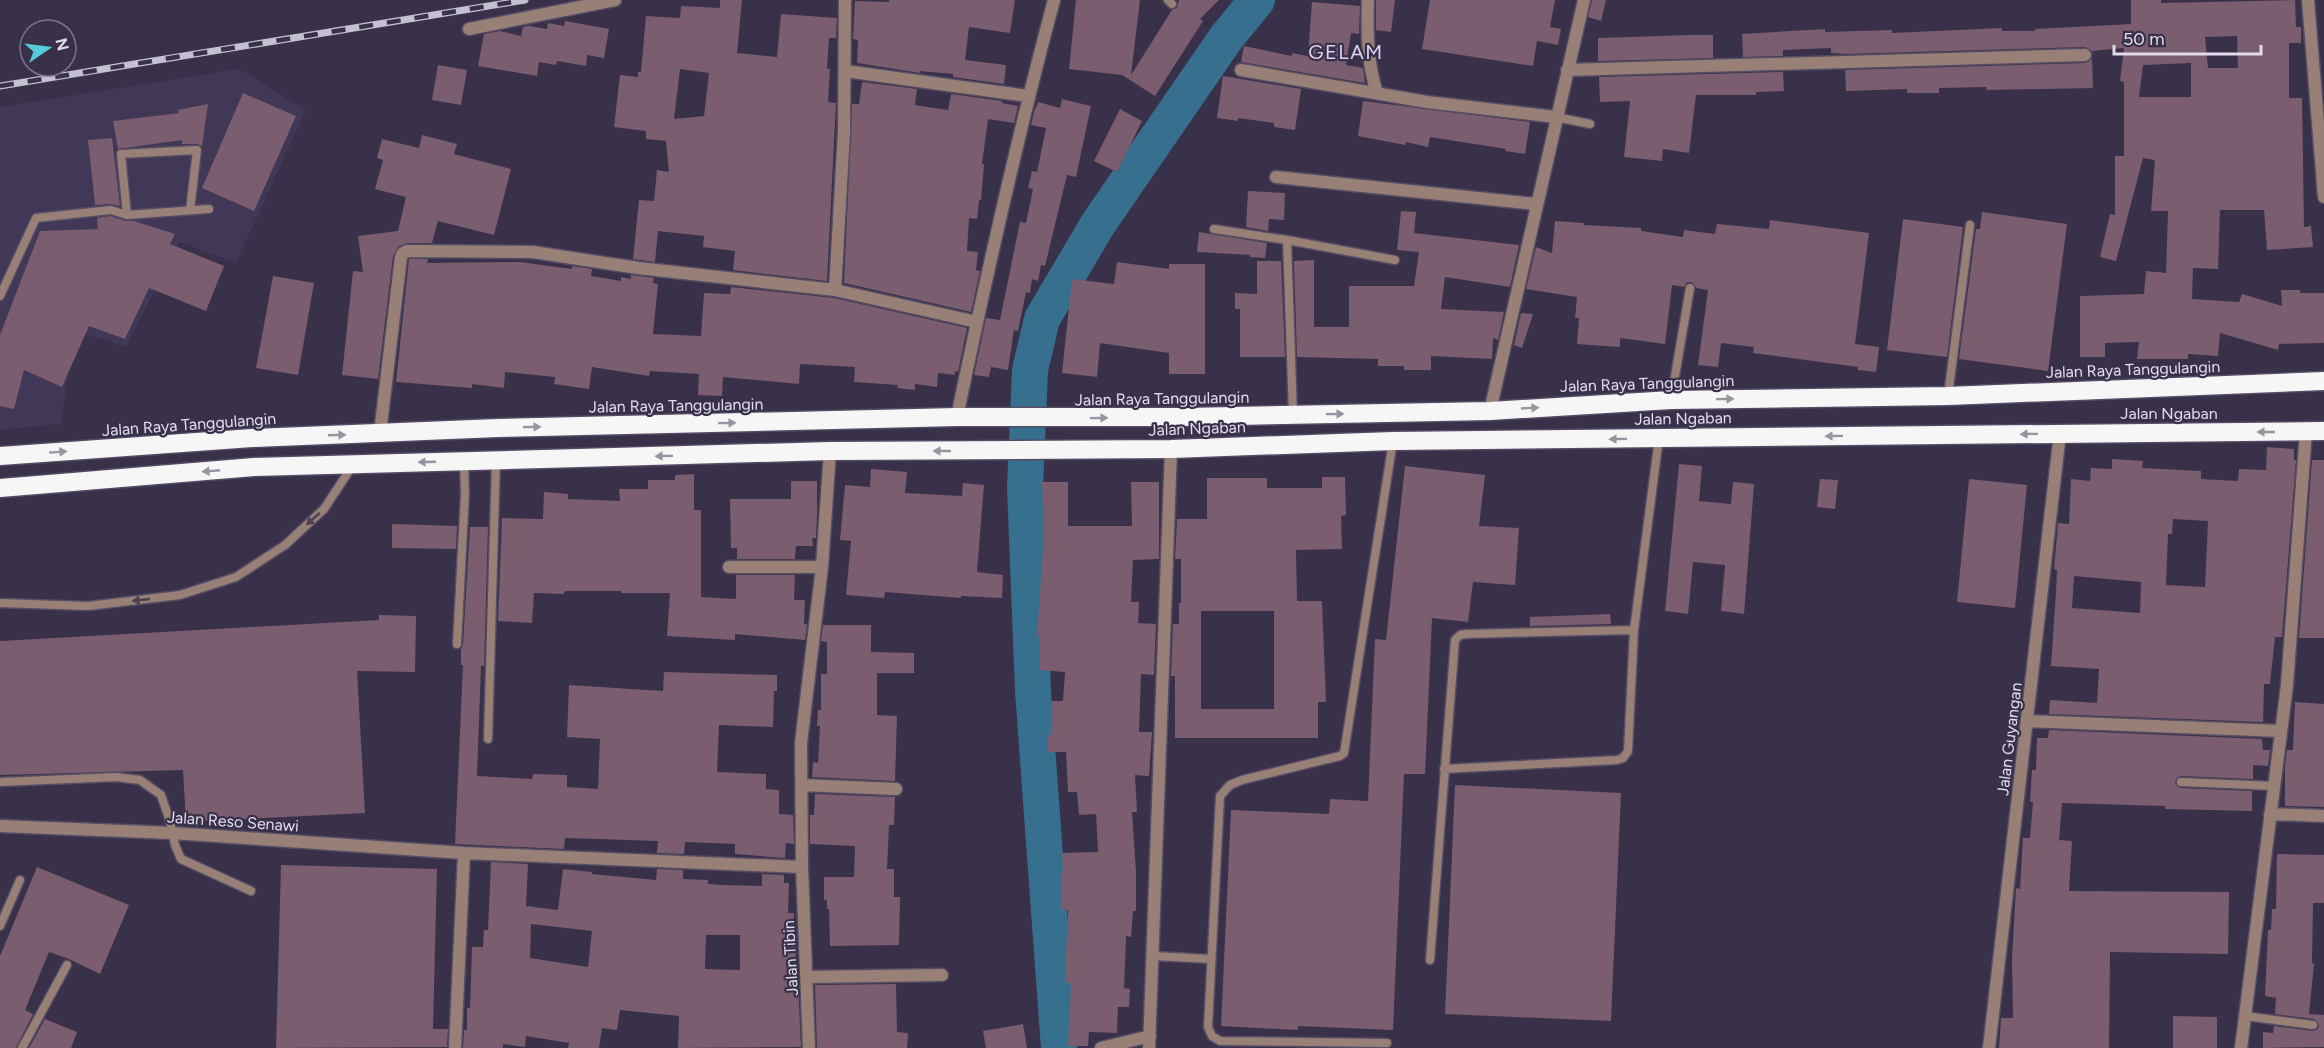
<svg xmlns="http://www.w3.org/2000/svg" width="2324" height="1048" font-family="Figtree,sans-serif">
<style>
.built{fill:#413757}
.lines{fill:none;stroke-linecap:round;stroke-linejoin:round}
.river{stroke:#36708e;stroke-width:36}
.building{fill:#7a5d6e;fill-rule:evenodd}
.lane-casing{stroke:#544c64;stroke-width:11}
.street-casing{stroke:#544c64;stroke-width:15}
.highway-casing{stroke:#544c64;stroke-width:21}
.lane{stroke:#998076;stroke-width:8}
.street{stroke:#998076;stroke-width:12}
.highway{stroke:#f6f6f6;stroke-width:18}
.rail-casing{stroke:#c4c0d2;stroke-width:7}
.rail{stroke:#39304a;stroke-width:4.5;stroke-dasharray:14;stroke-linecap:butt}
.oneway{fill:#9893a0}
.oneway2{fill:#4c4053}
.labels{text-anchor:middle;stroke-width:4.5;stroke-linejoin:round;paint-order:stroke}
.street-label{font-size:16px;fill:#e0dced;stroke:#39304a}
.quarter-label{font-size:20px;letter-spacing:1.5px;fill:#ddd4f5;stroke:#39304a}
</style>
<rect width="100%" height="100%" fill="#39304a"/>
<path class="built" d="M239 69 306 110 236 263 179 242 126 347 74 330 61 424 0 430V107Z"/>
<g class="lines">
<path class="river" d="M1059 1048 1033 691 1025 487 1030 370 1042 319 1098 224 1226 38 1257 0"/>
</g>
<path class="building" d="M720 0H742L737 53 777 57 781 14 837 18 836 38H829L827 69H830L828 102 836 103 827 281 733 270 735 251 703 247 704 236 658 231 655 262 633 259 639 200 654 201 657 170 669 172 666 141 646 139V131L614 127 620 75 638 77V72H641L646 16 680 18 681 6 720 8ZM680 69 709 73 704 116 674 119Z
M889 0H1015L1010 33 969 27 965 60 1006 65 1004 84 953 77V74L920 71V73L857 63 858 40 853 39 855 1 889 2Z
M1076 0H1140L1131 75 1172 10 1177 8 1179 0H1219L1200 19 1203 21 1155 96 1122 75 1069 69Z
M1376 0H1395L1391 32 1376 30Z
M1430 0H1555L1550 27 1561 29 1558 45 1537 41 1533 66 1422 49Z
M1592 0H1606L1601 21 1588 17Z
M2131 0H2161V3L2295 0 2296 27H2301V43H2289V98H2302L2304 227 2311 226 2313 247 2267 250 2264 210H2220L2218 269 2193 268 2192 299 2239 302 2242 294 2282 306 2281 290H2300V293H2324V343L2279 344 2278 350 2220 333 2218 356 2188 354V359H2137L2139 342 2105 343V357H2080V296L2144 294 2146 271 2166 273 2168 211H2151L2155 160 2143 158 2116 261 2100 257 2110 214 2115 215V156H2124V82L2120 81 2124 48 2092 51 2085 47 1845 54 1831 53V48L1783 50V56L1743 57 1742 34 1825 29V32L1892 30V33L2002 28V31H2035V29L2131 24ZM2237 36 2238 68H2208L2205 37ZM2191 63V97H2139L2143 65Z
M1312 2 1360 6 1359 34 1351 33 1346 65 1363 68 1365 83 1241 62 1244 46 1292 56V53L1308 56Z
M565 21 609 29 604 58 587 55 586 66 557 61 556 65 539 62 537 76 478 66 484 34 500 31 521 36 523 27 529 26 547 29 548 23 564 26Z
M1690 35H1713V58L1598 61V38Z
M2092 59 2093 88 1987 90 1986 87 1939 88V93H1907V89L1846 91 1845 70 2085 63Z
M438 65 467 70 461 105 432 100Z
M1783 72 1784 91 1756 92V95H1696L1689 153 1663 149 1662 161 1624 157 1630 101 1600 102 1599 77Z
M1223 76 1301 89 1295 130 1274 127V123L1238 118V121L1217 118Z
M862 82 917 89 915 105 948 110 951 94 1002 101V103L1018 106 1014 123 988 119 982 164H984L981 200H979L977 219 969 218 967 251 978 252 976 270 980 271 971 312 844 283 852 104H859Z
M243 93 296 116 254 211 202 188Z
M1062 99 1091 106 1076 177 1067 175 1045 266 1041 265 1038 281 1032 279 1030 293 1026 292 1018 331 1014 330 1008 370 991 367 989 377 974 375 986 318 1000 320 1020 222 1026 223 1033 189 1028 188 1032 171 1037 172 1046 128 1031 125 1035 108H1036L1038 102 1060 108Z
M1363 101 1530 122 1525 154 1505 151 1506 149 1430 137 1428 147 1406 142 1405 145 1358 136Z
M208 104 202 146 197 144H182V140L118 149 113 121 179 113 178 110Z
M1120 109 1142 121 1117 172 1094 161Z
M422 135 457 144 454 154 511 169 494 235 438 221 432 243H407L399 246 393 256 378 379 342 375 353 271 363 272 358 236 398 231 406 197 375 189 383 160 377 158 382 139 419 148Z
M112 138 120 206 111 204 95 205 88 140Z
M1248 191 1285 193 1284 220 1269 219 1268 231 1246 227Z
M1401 211 1416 212 1414 233 1519 245 1510 287 1445 277 1441 309 1504 312 1498 340 1493 338 1492 359 1431 356V370H1404V366H1378V359L1297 357 1294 261 1314 260V327H1349V286H1414L1419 252 1397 250Z
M1982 212 2067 224 2048 371 1959 359 1976 229H1980Z
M110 216 126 221H134L175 234 170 244 224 266 206 311 149 288 125 339 89 326 62 387 24 370 14 409 0 406V335L40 231 98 229 97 218Z
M1903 219 1963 227 1947 357 1887 350Z
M1770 220 1869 233 1855 344 1879 347 1876 372 1858 370V367L1753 353 1754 347 1721 343 1718 367 1698 365 1708 290 1696 288 1692 282H1687L1684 287 1672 285 1665 344 1620 338V347L1577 344 1579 318H1575L1577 297 1526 289 1536 247 1552 253 1555 221 1584 223V225L1641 228V231L1683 237 1684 230 1715 234 1717 224 1769 229Z
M1199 232 1267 243 1265 258 1250 257V255L1197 252Z
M409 259H428L427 263 520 262 572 269V266L592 269 591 276 621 281V277L631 279V275L654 278 653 283 658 284 653 334 701 336 704 293 730 294 731 287 834 298 967 328 958 372 955 371V375L938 373 937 387 915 384V390L897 388 898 385 854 382 855 367 800 364 799 384 723 377 722 396 698 395 699 374 650 371 649 376 592 367 589 389 554 384 555 377 505 372 504 388 472 384V388L396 382Z
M1257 261H1281L1285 357H1240V309H1235V293L1257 294Z
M1117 262 1169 269V264H1205V374H1169V353L1100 343 1097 377 1062 373 1072 279 1114 284Z
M273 276 314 283 298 375 256 368Z
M1521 313 1533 314 1522 348 1514 345Z
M2267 447 2294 449V460H2296L2282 637H2275L2270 684H2264L2263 722 2049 714 2050 700 2097 703 2099 669 2051 666 2056 592 2057 570 2054 569 2057 535 2058 523 2069 524 2071 479 2090 481 2091 468 2112 469V459L2143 461 2142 468 2201 471V479L2238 481 2239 469 2266 470ZM2173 519 2208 521 2205 587 2166 585 2168 534H2172ZM2074 576 2141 582 2140 613 2072 608Z
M2312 460H2324V638H2299Z
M1679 464 1702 466 1699 501 1731 504 1733 482 1754 484 1744 614 1721 611 1725 565 1693 562 1688 614 1665 611Z
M1405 466 1485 475 1479 526 1519 528 1515 585 1473 582 1468 622 1432 618 1425 774H1404L1393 1030 1298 1026V1030L1221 1026 1231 810 1329 814 1330 799 1368 801 1375 639 1386 640Z
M871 469 907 472 905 493 962 496 963 483 984 485 977 572 1003 575 1002 598 961 596V598L885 592 884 598 846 595 851 541 840 540 845 485 870 487Z
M694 474V510H701V597L736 599V575H795L794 600H805L804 624H807L805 640 735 634V640L667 636 670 593H621V591H565L564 594 534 593 532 623 498 621 502 518 543 519 544 492 568 494V499L620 501 619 489H648V480H675V475Z
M1322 477H1345L1346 515 1341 516 1342 549 1296 550 1297 601H1322L1326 702H1318V738H1175V676H1171L1173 624H1179V603H1181V559H1175L1177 519H1207V478H1267V488H1322ZM1201 611H1274V709H1201Z
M1820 479 1838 480 1835 509 1817 507Z
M1969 479 2027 485 2015 608 1957 602Z
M791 481H817V514L816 538H812L813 546H796L795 559H737V548H731L730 499H791Z
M1042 482H1068V526H1132L1131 482H1159V559L1133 560 1131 602H1139L1138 623 1156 624 1154 675 1141 674 1139 732H1152L1149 776 1135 775 1137 812H1132L1136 872V911H1133L1131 937 1126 936 1124 988 1130 989 1129 1007H1118L1117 1033 1089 1032 1088 1046H1068L1071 983H1065L1068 910H1061V871H1063L1062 853 1098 852 1096 814 1079 815 1077 792H1068L1066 752H1048V735H1051L1052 701H1063L1065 672 1039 670 1040 636H1037L1044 534Z
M392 524 457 526 456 549 392 548Z
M470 527H488L484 666H481L477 776 532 779 533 774 567 775V787L598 789 600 739 567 737 569 685 663 691 664 672 777 675V691H774L773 727 719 725 717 772 766 774V789L779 790V814L793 815 794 844 786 843 785 858 735 854V844L685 842 684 854 657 853 658 841 565 838 564 849 455 844 463 665H461V649L463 644Z
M1610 614 1611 624 1530 626V617Z
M379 615 416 616 415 672 357 671 365 813 186 822 183 770 0 775V641L379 620Z
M823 625H871V652L914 653V673H877V715L897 716 895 781 812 777 813 762 818 763 820 726H817L818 710H821V674H827V642L821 641Z
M2295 702 2324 704V807L2285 806V767L2287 750H2293Z
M2049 730 2262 739 2263 750H2270L2268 766 2253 765V779L2181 776 2175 781 2176 785 2181 788 2252 791V811L2165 809V806L2062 803 2059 840 2072 841 2069 891 2229 892 2228 954 2110 952 2109 1048H1999L2001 1018H2013L2012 959 2016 888 2020 889 2023 838H2030L2033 802H2030L2032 770H2036L2037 738H2048Z
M1455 785 1621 793 1611 1021 1445 1014Z
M815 794 895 797 894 825H889L887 869H894V897H900L899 945 830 946 829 909H827V900H824V877H854L855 846 810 844V815H814Z
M2277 854 2324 855V903H2313L2312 963 2314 964 2309 1014 2324 1015V1047L2263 1048V1032L2273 1033 2274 1026 2313 1031 2318 1029 2319 1025 2314 1019 2275 1014 2276 998 2265 996 2268 930H2271L2272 909H2276Z
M491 862 528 864 526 906 558 910 563 869 592 872V874L656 880 657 869 683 870V879L708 880V884L723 885 762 886V874L784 875V883H789L788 913H794L793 938H796L795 973H797L798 983 801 1047 678 1048 679 1016 620 1010 617 1030 602 1028 599 1048H568L569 1043 526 1036 525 1047 503 1044V1048H463L464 1030H467V1008H470L472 947H483L484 930H488ZM531 924 592 931 588 967 530 958ZM706 935H740V970L705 969Z
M281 865 437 869 433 1029H448L447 1047 276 1048Z
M37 867 129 905 100 974 69 959 49 952 25 1010 33 1014 16 1048H0V956Z
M896 984 897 1032 908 1033 907 1048H817L815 985Z
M2173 1016 2217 1017V1048H2173Z
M45 1019 77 1032 71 1048H29Z
M1023 1024 1027 1048H986L983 1031Z"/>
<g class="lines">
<g class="lane-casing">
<path id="lane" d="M1168 0 1172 4
M1556 117 1590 124
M127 215 121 154 197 150 190 210
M1214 229 1287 240
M0 296 36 218 111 210 127 215 209 209
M1948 396 1970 225
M1671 400 1690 288
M1293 415 1287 240 1395 260
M0 603 88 606 180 595 236 577 285 545 324 509 353 465
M457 644 465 494 464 461
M488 739 496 460
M1444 769 1617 760 1623 758 1628 751 1634 630
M0 782 116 777 140 780 161 795 170 821 175 845 181 859 251 891
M2181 782 2274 786
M0 926 20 880
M1153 956 1211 959
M1430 960 1455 640 1460 635 1466 634 1634 630 1659 438
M2245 1016 2313 1025
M1387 1043 1220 1041 1212 1036 1208 1027 1220 796 1230 785 1242 780 1340 756 1344 753 1393 441
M22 1048 67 965"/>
</g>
<g class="street-casing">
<path id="street" d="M1368 0C1367 32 1367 62 1377 93
M2308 0 2324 197
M469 29 615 0
M1241 70 1427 102 1556 117
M1567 70 2085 55
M845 71 1028 96
M1276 177 1536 204
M835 290 844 132 845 0
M1490 411 1584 0
M957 417C986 277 1017 138 1054 0
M380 433 401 257 403 253 407 251 533 252 638 268 835 290 977 322
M729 567H822
M2028 721 2281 731
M801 785 896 789
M2270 814 2324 816
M0 826 172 833 464 853 802 867
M807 977 942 975
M455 1048 464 853
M809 1048 802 867 801 743 822 567 830 451
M1101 1048 1150 1036
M1149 1048 1171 449
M1989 1048 2060 433
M2241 1048 2287 685 2306 431"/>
</g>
<g class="highway-casing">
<path id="highway" d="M0 456 252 438 498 428 957 417H1186L1490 411 1671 400 1948 396 2324 381
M0 488 254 467 830 451 1171 449 1393 441 2324 431"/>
</g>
<use href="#lane" class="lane"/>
<use href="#street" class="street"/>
<use href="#highway" class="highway"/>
<g class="rail-casing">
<path id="rail" d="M0 86 525 0"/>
</g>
<use href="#rail" class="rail"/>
</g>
<defs><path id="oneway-solid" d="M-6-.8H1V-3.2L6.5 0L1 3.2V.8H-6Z" transform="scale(1.5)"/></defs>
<g class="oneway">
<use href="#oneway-solid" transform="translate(1725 399) rotate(-1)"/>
<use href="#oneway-solid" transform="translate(1530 408) rotate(-3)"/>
<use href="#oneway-solid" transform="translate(1335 414) rotate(-1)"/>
<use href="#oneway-solid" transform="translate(1099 418) rotate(-1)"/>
<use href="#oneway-solid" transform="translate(727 423) rotate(-1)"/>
<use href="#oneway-solid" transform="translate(532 427) rotate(-1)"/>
<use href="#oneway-solid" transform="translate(2266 432) rotate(180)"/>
<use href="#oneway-solid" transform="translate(2029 434) rotate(179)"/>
<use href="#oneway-solid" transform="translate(337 435) rotate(-2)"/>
<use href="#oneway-solid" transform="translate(1834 436) rotate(179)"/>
<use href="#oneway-solid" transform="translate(1618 439) rotate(179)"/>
<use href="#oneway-solid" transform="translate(942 451) rotate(180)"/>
<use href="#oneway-solid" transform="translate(58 452) rotate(-4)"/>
<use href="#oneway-solid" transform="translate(664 456) rotate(179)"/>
<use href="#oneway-solid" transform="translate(427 462) rotate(178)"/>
<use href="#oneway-solid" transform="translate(211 471) rotate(175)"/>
</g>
<g class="oneway2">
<use href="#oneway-solid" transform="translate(313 519) rotate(138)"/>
<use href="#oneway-solid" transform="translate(141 600) rotate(174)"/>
</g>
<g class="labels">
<g class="street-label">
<text transform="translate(2133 369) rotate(-2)" y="6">Jalan Raya Tanggulangin</text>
<text transform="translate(1647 383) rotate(-2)" y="6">Jalan Raya Tanggulangin</text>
<text transform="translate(1162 398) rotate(-1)" y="6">Jalan Raya Tanggulangin</text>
<text transform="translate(676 405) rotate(-1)" y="6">Jalan Raya Tanggulangin</text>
<text x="2169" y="419">Jalan Ngaban</text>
<text transform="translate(1683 418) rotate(-1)" y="6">Jalan Ngaban</text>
<text transform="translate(189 424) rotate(-4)" y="6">Jalan Raya Tanggulangin</text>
<text transform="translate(1197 428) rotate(-2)" y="6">Jalan Ngaban</text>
<text transform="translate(2009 739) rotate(-83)" y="6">Jalan Guyangan</text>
<text transform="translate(233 821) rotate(4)" y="6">Jalan Reso Senawi</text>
<text transform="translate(790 958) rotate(-93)" y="6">Jalan Tibin</text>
</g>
<g class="quarter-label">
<text x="1346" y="59">GELAM</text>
</g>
</g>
<g transform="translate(48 48) rotate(76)"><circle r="28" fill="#39304a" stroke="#7c758b" stroke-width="1.5"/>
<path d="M0-4.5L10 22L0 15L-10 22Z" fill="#54cadd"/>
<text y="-9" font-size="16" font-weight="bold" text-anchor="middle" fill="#e0dced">N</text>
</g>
<path d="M2114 45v9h147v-9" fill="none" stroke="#e0dced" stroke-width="3"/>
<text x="2123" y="45" font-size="18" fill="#e0dced" stroke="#39304a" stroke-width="4.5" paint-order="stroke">50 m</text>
</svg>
